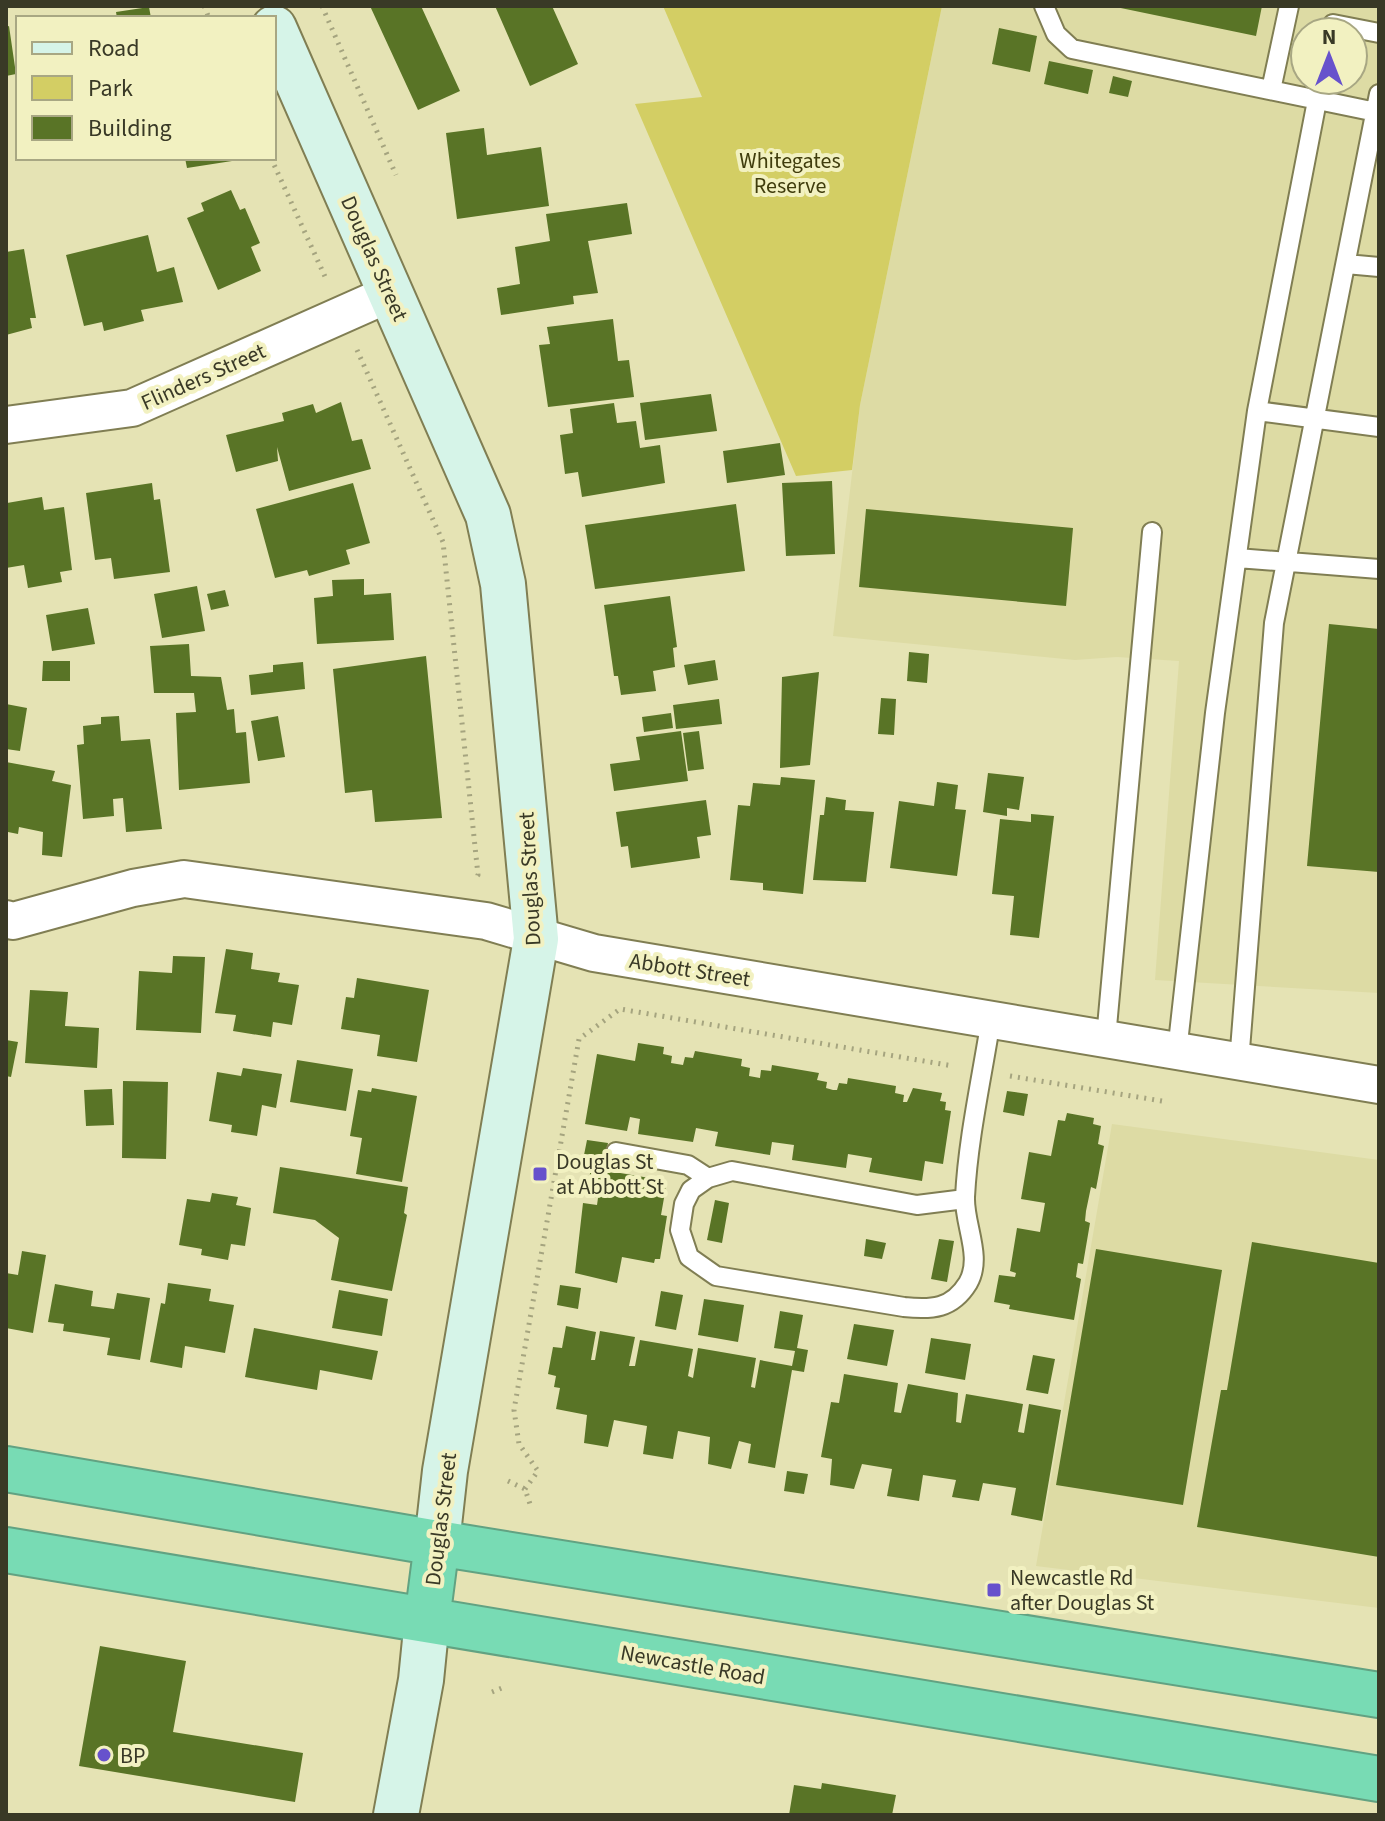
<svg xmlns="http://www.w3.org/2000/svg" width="1385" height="1821" font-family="'Source Sans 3',sans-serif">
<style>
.built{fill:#dddba4;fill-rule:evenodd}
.green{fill:#d3ce64}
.building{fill:#597426}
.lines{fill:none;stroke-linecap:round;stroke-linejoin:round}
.lane-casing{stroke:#807e53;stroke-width:22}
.street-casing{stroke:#807e53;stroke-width:40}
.secondary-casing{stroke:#807e53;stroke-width:48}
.highway-casing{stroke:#62a282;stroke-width:48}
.path{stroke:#a5a47f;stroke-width:5;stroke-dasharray:2 6;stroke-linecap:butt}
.lane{stroke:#fff;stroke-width:18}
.street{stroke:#fff;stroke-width:36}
.secondary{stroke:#d6f4e8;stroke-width:44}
.highway{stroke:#78dbb4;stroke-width:44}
.poi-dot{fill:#6752cc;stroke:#f2f1c1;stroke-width:3}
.labels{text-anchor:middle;stroke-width:8;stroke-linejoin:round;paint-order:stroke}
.park-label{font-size:22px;fill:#403d0d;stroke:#f2f1c1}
.street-label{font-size:22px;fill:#393926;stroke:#f2f1c1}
.poi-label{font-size:22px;fill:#393926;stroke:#f2f1c1;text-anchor:start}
</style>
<rect width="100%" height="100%" fill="#e5e3b4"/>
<path class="built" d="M942 6H1379V993L1155 980 1179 661 1117 657 1075 660 833 636 860 405ZM1305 32H1353V80H1305Z
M1112 1124 1379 1160V1608L1036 1566Z"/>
<path class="green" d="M663 6H942L860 405 852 470 796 476 635 104 702 97Z"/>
<path class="building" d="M370 6H421L460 91 418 110Z
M495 6H552L578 64 530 86Z
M1111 6H1262L1256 36Z
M149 7 151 18H117L116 12Z
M9 26 16 74 6 76V27Z
M999 28 1037 36 1030 72 992 64Z
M1049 61 1093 70 1088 94 1044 84Z
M1113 76 1132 81 1128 97 1109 93Z
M484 128 487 155 541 147 549 206 457 219 446 133Z
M185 158H232V161L187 168Z
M231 190 240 210 245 208 260 243 251 247 261 271 218 290 187 218 204 211 201 203Z
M627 203 632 234 588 241 598 293 573 296 574 304 501 315 497 288 520 284 515 247 550 241 546 214Z
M148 235 157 272 174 267 183 302 141 310 144 321 104 331 102 322 84 326 66 255Z
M24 249 36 318H30L32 328 6 335V252Z
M613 319 618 361 629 360 634 397 548 407 539 345 550 344 547 327Z
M711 394 717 431 645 440 640 403Z
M341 402 352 441 362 439 371 469 289 491 277 447 278 461 236 472 226 435 284 421 282 413 313 404 316 413Z
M614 403 617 423 636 421 640 448 660 445 665 483 582 497 578 472 565 474 560 435 573 433 570 409Z
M780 443 785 475 727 483 723 451Z
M832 481 835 554 786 556 782 483Z
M152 483 154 500 160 499 170 572 114 579 111 558 95 560 86 493Z
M353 483 370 543 346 550 350 564 309 576 307 570 275 578 256 509Z
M42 497 44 510 64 507 72 570 60 572 62 582 28 588 24 565 6 568 7 503Z
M736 504 745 571 595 589 585 525Z
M866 509 1073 528 1066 606 859 587Z
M364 579V595L391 593 394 640 317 644 314 598 333 596 332 580Z
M197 586 205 631 162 638 154 594Z
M225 590 229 606 211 610 207 594Z
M670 596 677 647 673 648 675 667 653 671 656 691 621 695 618 676H614L604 605Z
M88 608 95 644 52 651 46 615Z
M1329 624 1379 629V872L1307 866Z
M189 644 191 676 221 677 227 710 234 709 236 733 246 732 250 783 179 790 176 713 196 712 194 693H154L150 646Z
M909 652 929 654 927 683 907 681Z
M426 656 442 818 375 822 372 790 345 793 333 669Z
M715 660 718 680 688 685 684 665Z
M43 661H70V681H42Z
M303 662 305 689 251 695 249 675 273 672V665Z
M819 672 810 765 780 768 782 677Z
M881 698 896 699 894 735 878 734Z
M719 699 722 724 676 729 673 705Z
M6 704 27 708 20 751 6 749Z
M671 713 673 728 644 732 642 717Z
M119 716 121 741 150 739 162 829 126 832 123 798 113 799 114 816 83 819 77 745 84 744 83 726 101 724V717Z
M278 716 285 757 258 761 251 721Z
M681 731 688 781 614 791 610 764 640 760 636 737Z
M699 731 704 769 688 771 683 733Z
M6 762 55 771 52 781 71 785 62 857 42 855 43 832 19 827 18 834 8 832Z
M988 773 1024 777 1019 810 1007 808V816L983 812Z
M781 777 815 780 803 894 763 890V883L730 880 738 805 750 806 753 783 780 785Z
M937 782 958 785 955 809 966 810 957 876 890 868 899 801 934 806Z
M826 797 846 800 845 810 874 812 866 882 813 880 820 815H824Z
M706 800 711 835 697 837 700 858 631 868 628 846 621 847 616 812Z
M1031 814 1054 816 1039 938 1010 935 1014 896 992 894 1000 819 1031 822Z
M226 949 253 953 251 969 280 973 278 982 299 985 292 1025 273 1022 271 1037 233 1031 236 1015 215 1013Z
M173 956 205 957 201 1033 136 1030 139 971 172 973Z
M357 978 429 990 417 1062 377 1056 380 1035 341 1029 346 997 354 998Z
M30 990 68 992 65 1026 99 1028 97 1068 25 1063Z
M6 1040 18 1042 11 1077 6 1076Z
M638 1043 664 1047 663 1054 672 1056 671 1063 683 1065 685 1057 693 1058 695 1051 742 1059 741 1066 750 1068 749 1076 760 1078 761 1070 771 1071 772 1065 819 1073 817 1080 827 1082 826 1088 833 1090H837L839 1083 847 1084 848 1078 896 1086 895 1093 904 1095 903 1102H907L913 1088 942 1093 940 1101 946 1102 945 1110 951 1111 943 1164 925 1161 922 1181 869 1172 872 1158 848 1154 846 1168 792 1160 794 1145 772 1142 770 1155 715 1146 718 1132 696 1128 693 1142 638 1134 640 1119 630 1117 627 1131 585 1124 597 1054 635 1061Z
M297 1060 353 1069 346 1111 290 1102Z
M243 1068 282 1074 276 1108 262 1105 257 1136 231 1132 232 1125 209 1121 217 1072 241 1076Z
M123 1081 168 1082 166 1159 122 1158Z
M372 1088 417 1096 402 1182 356 1174 362 1138 350 1136 358 1090 371 1092Z
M112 1089 114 1125 86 1126 84 1090Z
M1007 1091 1028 1094 1024 1116 1003 1112Z
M1067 1113 1094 1118 1093 1124 1101 1126 1098 1144 1104 1146 1096 1189 1091 1187 1086 1211 1085 1221 1090 1223 1083 1264 1078 1263 1076 1277 1081 1279 1074 1320 1009 1309 1010 1305 994 1302 999 1275 1015 1277 1016 1273 1010 1271 1017 1228 1040 1232 1045 1203 1021 1199 1029 1152 1051 1156 1058 1120 1065 1121Z
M587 1140 608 1143 604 1164 583 1160Z
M280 1167 408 1187 404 1213 407 1215 392 1291 331 1280 339 1238 315 1220 273 1213Z
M591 1168 667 1181 661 1215 667 1216 660 1259H655L654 1263 622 1257 617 1283 575 1273 583 1203 597 1205 598 1198 586 1196Z
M212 1193 238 1197 236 1205 251 1208 245 1246 231 1244 228 1260 201 1255 202 1249 179 1245 187 1199 210 1202Z
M715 1200 729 1203 722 1243 707 1240Z
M866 1239 886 1243 882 1259 864 1256Z
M939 1239 954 1241 947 1282 931 1279Z
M1252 1242 1379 1263V1557L1197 1527 1221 1390H1227Z
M1096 1249 1222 1270 1183 1505 1056 1485Z
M22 1251 46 1255 33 1333 6 1328V1273L18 1275Z
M168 1283 211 1289 209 1301 234 1305 225 1353 185 1346 182 1368 150 1362 161 1303 165 1304Z
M55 1284 93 1291 91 1306 114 1309 117 1293 150 1298 140 1360 107 1355 110 1338 63 1331 64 1324 48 1322Z
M560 1285 581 1288 578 1309 557 1305Z
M339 1290 388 1299 382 1336 332 1328Z
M661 1291 683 1295 676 1330 655 1326Z
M704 1299 744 1305 738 1342 698 1335Z
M780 1311 803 1315 797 1348 808 1350 804 1372 792 1370 775 1468 748 1463 751 1444 739 1441 731 1469 708 1464 710 1437 678 1431 673 1459 643 1454 647 1426 614 1420 608 1447 584 1443 587 1415 556 1409 560 1388 554 1387 556 1376 548 1374 553 1347 562 1348 566 1326 596 1332 591 1360H595L600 1331 635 1337 629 1366H635L640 1340 693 1349 688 1376 693 1378 698 1348 756 1358 751 1387 755 1388 760 1360 792 1366 795 1351 774 1348Z
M854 1324 894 1330 887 1366 847 1359Z
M254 1328 378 1351 372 1380 320 1370 317 1390 245 1377Z
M931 1338 971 1344 965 1380 925 1373Z
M1033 1355 1055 1359 1048 1394 1026 1390Z
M844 1374 898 1383 894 1412 901 1413 908 1384 958 1393 956 1422 961 1423 966 1394 1023 1404 1018 1432 1024 1433 1029 1404 1061 1410 1042 1521 1011 1515 1016 1488 983 1483 979 1501 952 1497 956 1480 923 1475 919 1501 887 1496 892 1469 862 1464 854 1489 830 1485 832 1459 821 1457 831 1402 839 1403Z
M787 1471 808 1474 804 1494 784 1491Z
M100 1646 186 1661 173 1732 303 1753 295 1802 79 1766Z
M822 1783 896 1795 892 1815H789L794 1785 821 1789Z"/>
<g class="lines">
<g class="lane-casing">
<path id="lane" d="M1044 6 1056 34 1072 49 1376 112
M1333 24 1379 33
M1271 90 1289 6
M1346 264 1379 267
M1257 411 1379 427
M1237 558 1379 569
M1106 1038 1152 532
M1177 1052 1215 713 1257 411 1321 80
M1239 1062 1274 623 1379 94
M616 1152 688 1165 708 1178
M965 1199 917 1205 732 1171 708 1178 691 1190 684 1204 680 1230 689 1257 716 1276 904 1307C932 1310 952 1309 968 1283 983 1257 964 1225 965 1197 968 1138 982 1077 991 1019"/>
</g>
<g class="street-casing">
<path id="street" d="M6 425 132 408 391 293
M6 919 13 921 133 888 184 879 486 921 594 953 1379 1085"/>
</g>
<g class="secondary-casing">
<path id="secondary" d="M274 28 488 515 503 584 536 939 445 1471 437 1543
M396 1815 421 1680 427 1620"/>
</g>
<g class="highway-casing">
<path id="highway" d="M6 1469 437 1543 1379 1695
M6 1550 1379 1779
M427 1620 437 1543"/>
</g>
<path class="path" d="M204 6 209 18
M322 6 396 175
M271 158 327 281
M357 350 443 542 478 875 474 879
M1010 1076 1162 1101
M508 1481 525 1489 531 1507
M525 1489 538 1471 519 1444 514 1410 579 1039 620 1009 953 1066
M492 1692 502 1688"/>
<use href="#lane" class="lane"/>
<use href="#street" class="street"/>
<use href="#secondary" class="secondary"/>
<use href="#highway" class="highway"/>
</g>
<g class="poi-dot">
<rect x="532" y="1166" width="16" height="16" rx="4"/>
<rect x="986" y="1582" width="16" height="16" rx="4"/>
<circle cx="104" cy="1755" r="8"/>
</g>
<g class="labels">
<g class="park-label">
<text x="790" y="168">Whitegates<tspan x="790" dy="25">Reserve</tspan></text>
</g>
<g class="street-label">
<text transform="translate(375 258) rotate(66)" y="8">Douglas Street</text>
<text transform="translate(203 376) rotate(-24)" y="8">Flinders Street</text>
<text transform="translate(529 879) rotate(-93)" y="8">Douglas Street</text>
<text transform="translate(690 969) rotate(9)" y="8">Abbott Street</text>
<text transform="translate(440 1519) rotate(-83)" y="8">Douglas Street</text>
<text transform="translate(693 1664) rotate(10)" y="8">Newcastle Road</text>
</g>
<g class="poi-label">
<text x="556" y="1169">Douglas St<tspan x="556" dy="25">at Abbott St</tspan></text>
<text x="1010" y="1585">Newcastle Rd<tspan x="1010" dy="25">after Douglas St</tspan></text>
<text x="120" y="1763">BP</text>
</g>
</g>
<rect width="1385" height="1821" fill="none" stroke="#393926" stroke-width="16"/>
<rect x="16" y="16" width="260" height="144" fill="#f2f1c1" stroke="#a8a783" stroke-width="2"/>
<rect x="32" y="42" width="40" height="12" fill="#d6f4e8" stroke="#a8a783" stroke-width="2"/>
<text x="88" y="56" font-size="24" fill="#393926">Road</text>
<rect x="32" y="76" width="40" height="24" fill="#d3ce64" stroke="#a8a783" stroke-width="2"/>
<text x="88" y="96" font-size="24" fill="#393926">Park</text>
<rect x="32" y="116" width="40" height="24" fill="#597426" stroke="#a8a783" stroke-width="2"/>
<text x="88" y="136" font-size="24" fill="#393926">Building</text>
<g transform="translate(1329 56)"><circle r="38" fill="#f2f1c1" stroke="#a8a783" stroke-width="2"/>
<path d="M0-6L14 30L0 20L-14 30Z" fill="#6752cc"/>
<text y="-12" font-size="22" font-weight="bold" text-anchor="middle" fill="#393926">N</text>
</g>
</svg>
